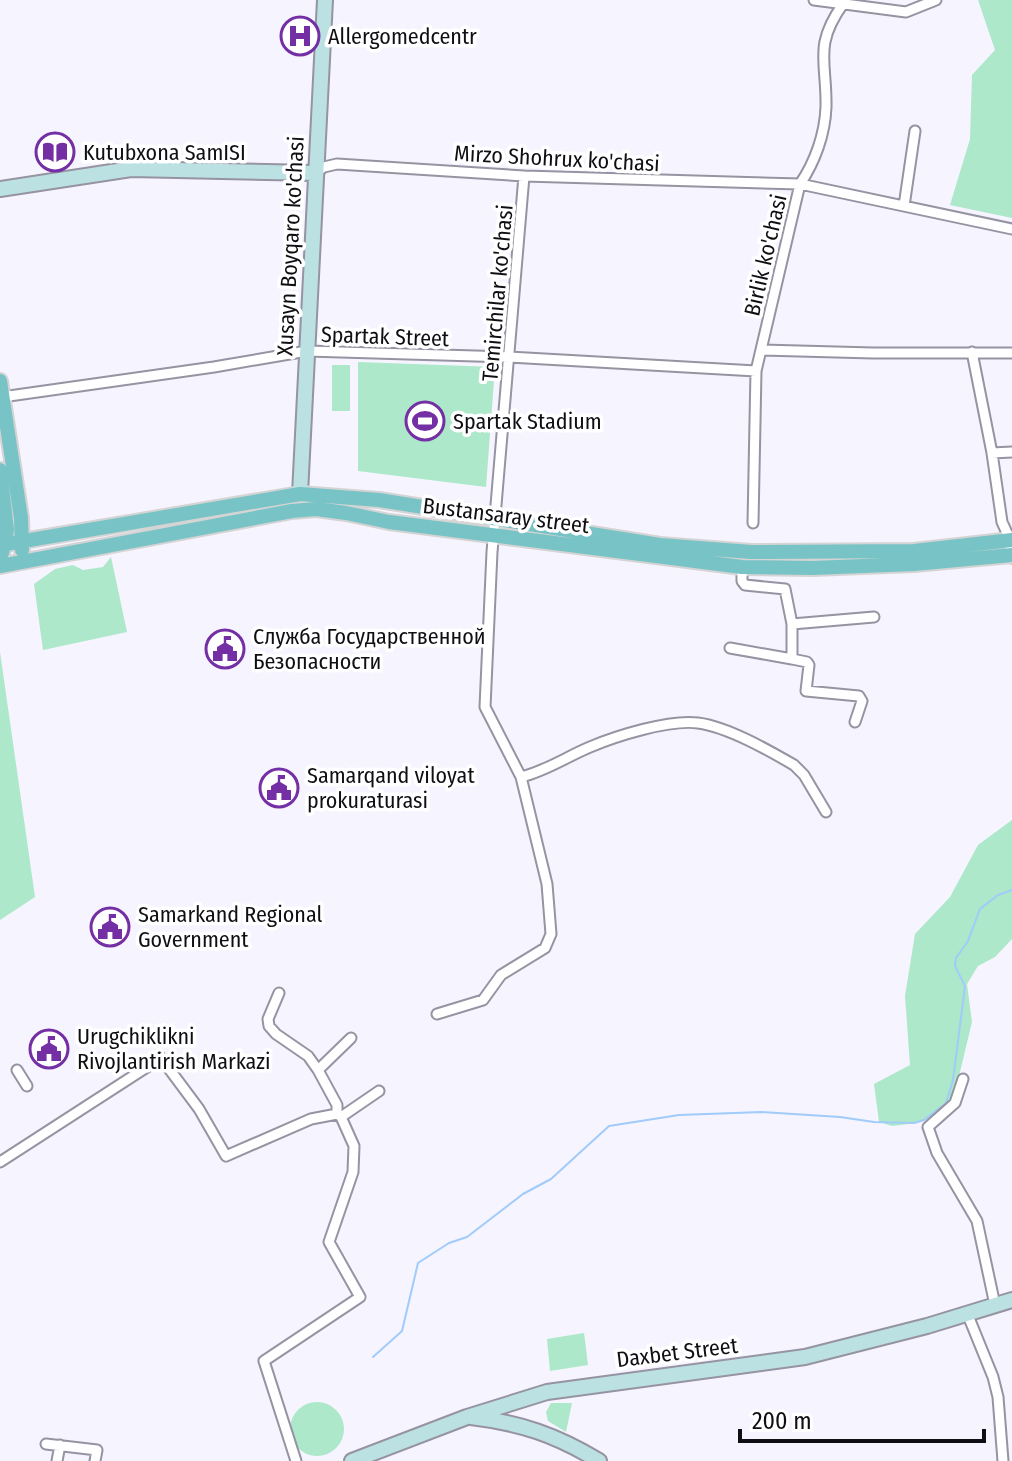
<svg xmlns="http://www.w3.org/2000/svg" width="1012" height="1461" font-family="'Fira Sans Condensed',sans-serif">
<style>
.green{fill:#ace8c9}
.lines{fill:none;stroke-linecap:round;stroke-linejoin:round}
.stream{stroke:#a1cbfa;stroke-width:2}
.street-casing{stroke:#9693a2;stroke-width:13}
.secondary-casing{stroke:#9693a2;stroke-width:18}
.primary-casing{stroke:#d4d4d5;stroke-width:18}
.street{stroke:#fff;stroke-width:9}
.secondary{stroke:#bbe1e2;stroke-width:14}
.primary{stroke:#77c3c6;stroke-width:14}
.labels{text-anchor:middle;stroke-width:7;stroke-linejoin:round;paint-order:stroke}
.poi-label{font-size:22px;fill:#0f0e13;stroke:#fff;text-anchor:start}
.street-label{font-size:22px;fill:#0f0e13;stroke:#fff}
</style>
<rect width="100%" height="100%" fill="#f6f4fe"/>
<path class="green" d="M978 0H1012V218L950 205 970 139 972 75 995 50Z
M358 362 495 367 486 487 358 471Z
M332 365H350V411H332Z
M111 557 127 632 43 650 34 584 55 569 73 565 83 570 103 567Z
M0 652 35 897 0 920Z
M1012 820V939L995 957 978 966 967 984 972 1022 953 1101 937 1116 917 1123 892 1126 879 1122 874 1084 910 1065 905 996 915 934 950 897 978 845Z
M584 1333 588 1365 550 1371 547 1339Z
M290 1429a27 27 0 1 1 54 0a27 27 0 1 1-54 0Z
M551 1403H572L566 1432 548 1421 546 1412Z"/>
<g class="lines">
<path class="stream" d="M373 1357 402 1331 418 1263 449 1243 467 1237 523 1194 551 1179 609 1126 679 1115 762 1112 840 1117 874 1122 914 1123 924 1120 946 1103 953 1080 965 986 955 966 956 958 968 941 980 909 998 895 1012 890"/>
<g class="street-casing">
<path id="street" d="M814 0 906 12 936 0
M315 173 324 167 337 164 524 176 800 184 1012 229
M904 206 915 131
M761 350 873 353H1012
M972 352 992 453 1002 522 1008 535 1012 558
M2 397 214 367 307 351 509 357 756 371
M992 453 1012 452
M753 523 756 371 800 184C815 162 825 134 826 107 827 62 813 46 843 4
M742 567V581L745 585 785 589 792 624V659L807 662 809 665 806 691 859 696 862 701 855 722
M792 624 874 617
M730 648 792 659
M521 777C546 771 566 757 590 747 616 736 670 719 698 723 728 727 768 750 794 765L804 775 826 812
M279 993 268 1019 269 1026 276 1034 308 1056 318 1070
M437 1014 483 1000 501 975 545 948 551 934 547 884 521 777 485 707 492 552 524 176
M17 1070 27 1086
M963 1079 955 1103 928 1127 937 1153 977 1221 995 1305
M337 1114V1105L318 1070 351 1038
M341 1117 379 1091
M0 1162 161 1058 199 1109 226 1156 311 1119 337 1114 341 1117 354 1146 353 1172 329 1242 360 1297 264 1361 296 1461
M967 1313 993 1377 998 1397 1003 1461
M46 1444 97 1450 95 1461
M57 1461 60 1445"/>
</g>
<g class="secondary-casing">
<path id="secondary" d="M0 189 131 169 315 173
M300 494 325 0
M471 1417C521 1423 556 1435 599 1461
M352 1461 467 1417 547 1392 805 1357 927 1326 1012 1300"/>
</g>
<g class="primary-casing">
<path id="primary" d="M0 381 21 518 22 550
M0 470 7 530 2 553
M0 545 300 494 379 500 660 545 751 552 914 551 1012 540
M0 566 292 511 316 509 346 513 389 522 742 567 812 568 914 564 1012 555"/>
</g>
<use href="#street" class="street"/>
<use href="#secondary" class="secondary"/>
<use href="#primary" class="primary"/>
</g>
<defs>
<g id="hospital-ring" transform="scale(2)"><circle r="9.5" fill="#fff" stroke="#732fa3" stroke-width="1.5"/><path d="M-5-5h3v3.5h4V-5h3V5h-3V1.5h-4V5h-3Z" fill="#732fa3"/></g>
<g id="library-ring" transform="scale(2)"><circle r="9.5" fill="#fff" stroke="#732fa3" stroke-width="1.5"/><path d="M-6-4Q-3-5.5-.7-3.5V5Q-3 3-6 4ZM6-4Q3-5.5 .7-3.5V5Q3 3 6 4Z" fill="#732fa3"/></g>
<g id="stadium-ring" transform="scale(2)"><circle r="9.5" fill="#fff" stroke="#732fa3" stroke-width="1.5"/><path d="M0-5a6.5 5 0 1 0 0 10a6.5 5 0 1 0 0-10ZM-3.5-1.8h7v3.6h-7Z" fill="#732fa3"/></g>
<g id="civic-ring" transform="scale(2)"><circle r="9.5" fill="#fff" stroke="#732fa3" stroke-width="1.5"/><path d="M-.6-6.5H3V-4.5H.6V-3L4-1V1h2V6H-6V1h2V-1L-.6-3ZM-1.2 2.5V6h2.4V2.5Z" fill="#732fa3"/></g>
</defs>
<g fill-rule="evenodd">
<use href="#hospital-ring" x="300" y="36"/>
<use href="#library-ring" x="55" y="152"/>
<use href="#stadium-ring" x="425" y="421"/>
<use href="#civic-ring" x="225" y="649"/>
<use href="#civic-ring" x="279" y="788"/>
<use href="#civic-ring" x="110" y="927"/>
<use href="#civic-ring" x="49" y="1049"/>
</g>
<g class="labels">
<g class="poi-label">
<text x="328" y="44">Allergomedcentr</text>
<text x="83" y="160">Kutubxona SamISI</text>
<text x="453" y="429">Spartak Stadium</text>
<text x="253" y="644">Служба Государственной<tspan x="253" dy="25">Безопасности</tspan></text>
<text x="307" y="783">Samarqand viloyat<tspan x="307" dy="25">prokuraturasi</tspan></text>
<text x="138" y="922">Samarkand Regional<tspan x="138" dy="25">Government</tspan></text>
<text x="77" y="1044">Urugchiklikni<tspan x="77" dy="25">Rivojlantirish Markazi</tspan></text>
</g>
<g class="street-label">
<text transform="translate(557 158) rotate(3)" y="8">Mirzo Shohrux ko'chasi</text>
<text transform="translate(290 246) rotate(-87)" y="8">Xusayn Boyqaro ko'chasi</text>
<text transform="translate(765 255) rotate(-77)" y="8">Birlik ko'chasi</text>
<text transform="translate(497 293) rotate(-85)" y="8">Temirchilar ko'chasi</text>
<text transform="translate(385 336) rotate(2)" y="8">Spartak Street</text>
<text transform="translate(506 515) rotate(7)" y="8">Bustansaray street</text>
<text transform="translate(677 1352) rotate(-7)" y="8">Daxbet Street</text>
</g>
</g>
<path d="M740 1429v12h244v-12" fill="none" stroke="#0f0e13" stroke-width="4"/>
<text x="752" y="1429" font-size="24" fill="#0f0e13" stroke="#ffffff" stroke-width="6" paint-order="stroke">200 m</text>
</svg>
